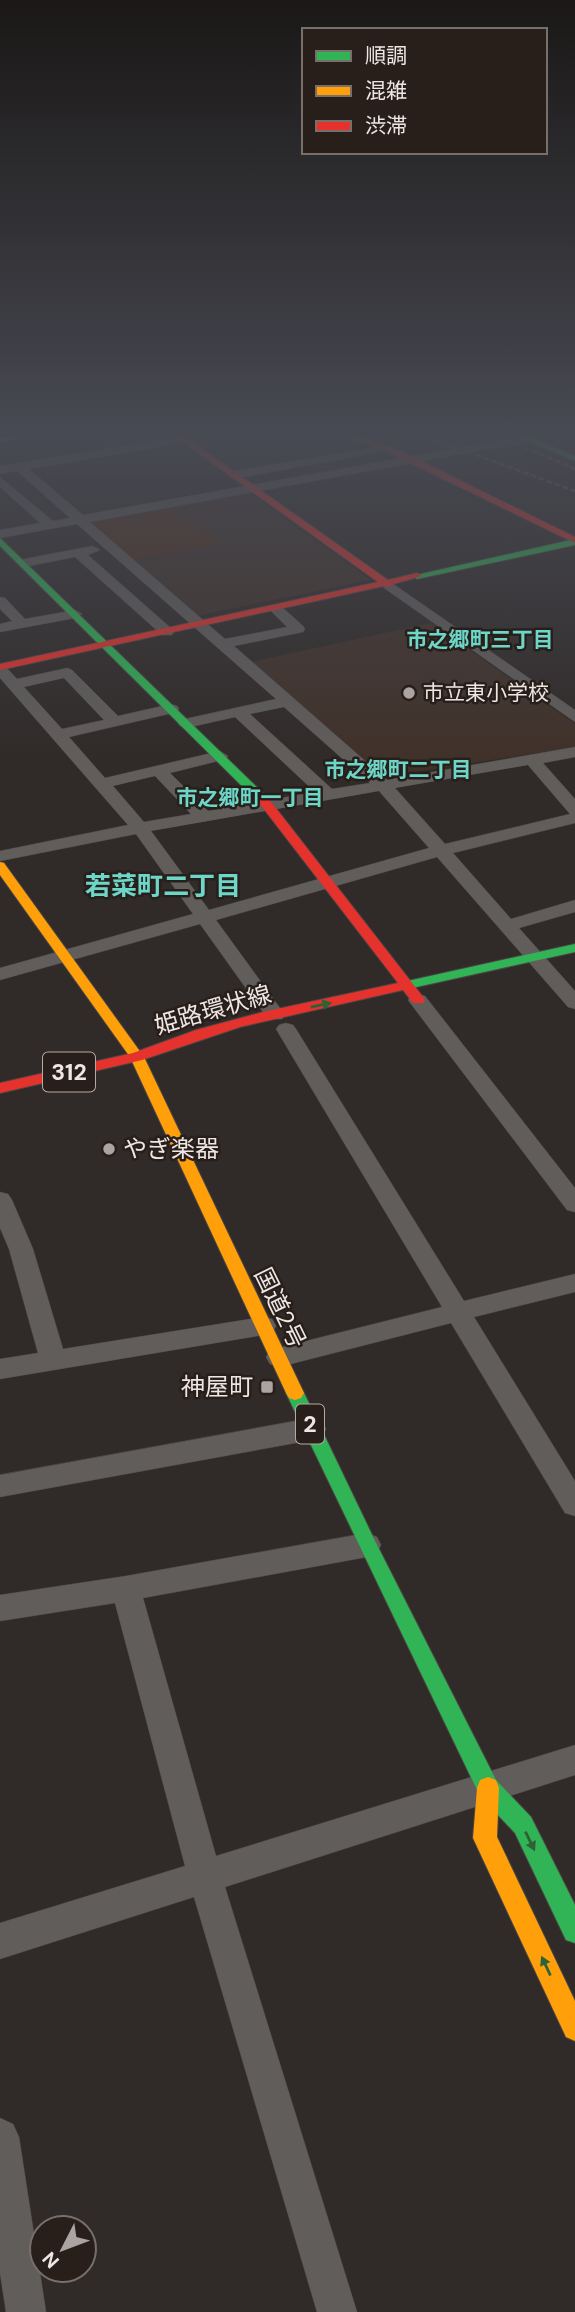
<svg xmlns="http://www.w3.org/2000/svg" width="575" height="2312" font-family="'DM Sans','Noto Sans JP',sans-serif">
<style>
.built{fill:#403129}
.green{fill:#4f2e1b}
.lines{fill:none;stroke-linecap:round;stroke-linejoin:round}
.street-casing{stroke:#4b4544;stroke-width:1}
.fast-casing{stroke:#4b4544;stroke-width:2}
.slow-casing{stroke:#4b4544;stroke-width:2}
.jam-casing{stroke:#4b4544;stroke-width:2}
.street{fill:#615d5b;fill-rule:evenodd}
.fast{fill:#30b455;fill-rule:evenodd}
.slow{fill:#ff9f0a;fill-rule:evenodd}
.jam{fill:#e5322d;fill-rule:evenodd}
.rail{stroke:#65605e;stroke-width:2.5;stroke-dasharray:6 2.5;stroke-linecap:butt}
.oneway{fill:#2c6235}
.poi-dot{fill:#aba4a2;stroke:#291f1a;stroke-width:2.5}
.labels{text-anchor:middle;stroke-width:5;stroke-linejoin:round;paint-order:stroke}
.far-neighbourhood-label{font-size:21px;font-weight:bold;fill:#6cd6c9;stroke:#291f1a}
.far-poi-label{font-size:21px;fill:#ede6e3;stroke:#291f1a;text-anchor:start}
.shield{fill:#291f1a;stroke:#b2aaa7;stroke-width:2}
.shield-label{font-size:23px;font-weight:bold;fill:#ede6e3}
.street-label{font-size:24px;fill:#ede6e3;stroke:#291f1a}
.poi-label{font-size:24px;fill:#ede6e3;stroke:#291f1a;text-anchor:start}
.neighbourhood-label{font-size:26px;font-weight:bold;fill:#6cd6c9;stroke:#291f1a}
</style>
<rect width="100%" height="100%" fill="#302a28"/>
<path class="built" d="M245 493 251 494 371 580 196 616 131 561 220 544 173 506Z
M431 623 575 724V747L384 777 251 662Z"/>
<path class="green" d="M173 506 221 544 131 561 89 523Z"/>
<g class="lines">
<g class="street-casing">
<path id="street" d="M181 437 190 440 184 443 29 469 83 515 519 437 533 439 527 442 90 522 225 639 287 627 269 609 276 605 281 606 303 626 305 629 303 632 234 646 387 780 575 747V757L543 763 575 799V823L453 853 511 919 575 900V912L519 928 575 991V1009L568 1007 437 857 216 920 285 1015 282 1019H268L200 924 0 980V968L193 914 136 834 0 861V851L128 825 0 678V664L5 666 17 679 67 668 72 670 118 716 171 704 177 706 179 709 177 712 69 737 105 778 220 751 228 756 226 759 170 773 208 811 315 792 235 717 186 728 180 726 178 723 180 720 276 699 77 524 0 538V530L40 523 0 487V477L53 521 70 518 17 471 0 474V466ZM64 678 104 720 62 729 24 687ZM284 707 370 783 332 789 250 714ZM528 765 570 814 445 844 395 788ZM155 776 191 814 144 822 113 786ZM379 791 429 848 209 910 151 831Z
M387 445 391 446V450L234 479 228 475 234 471Z
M93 546 100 550 88 555 172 629 174 632 172 635H162L75 557 24 567 17 563 24 559Z
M389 581 575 710V722L384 588 382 585Z
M0 597 5 598 25 619 75 610 82 614 75 618 0 632V624L12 621 0 609Z
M418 994 425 996 575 1188V1212L567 1210 411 1004 408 1000 411 996Z
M286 1023 293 1025 296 1029 464 1301 575 1274V1292L474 1317 575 1481V1516L565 1513 451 1323 279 1367 270 1364 266 1357 270 1350 442 1307 276 1029 279 1025Z
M0 1192 8 1194 12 1200 33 1249 63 1349 263 1317 272 1319 276 1326 272 1333 263 1335 0 1379V1359L38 1353 9 1249 0 1228Z
M312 1418 322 1422 326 1429 322 1436 312 1440 0 1497V1475Z
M367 1533 377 1537 381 1545 377 1553 367 1557 143 1598 216 1856 575 1745V1775L225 1887 357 2312H317L194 1897 0 1959V1923L185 1866 115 1603 0 1621V1595L126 1576Z
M0 2118 13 2124 19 2137 46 2312H6L0 2273Z"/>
</g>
<g class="fast-casing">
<path id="fast" d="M23 437 0 442V438Z
M518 437H529L575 456V461Z
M0 538 268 798V804H260L0 546Z
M575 539V545L417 579 412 576Z
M575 944V952L403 990 396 986 403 982Z
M295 1386 301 1388 304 1393 376 1543 496 1780 531 1817 575 1905V1943L566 1940 515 1833 480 1796 286 1393 289 1388Z"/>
</g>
<g class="slow-casing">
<path id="slow" d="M0 862 4 863 144 1057 304 1393 301 1398 295 1400 289 1398 286 1393 130 1057 0 875Z
M488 1777 496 1780 499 1788 497 1837 575 2001V2041L566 2037 473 1838 477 1788 480 1780Z"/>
</g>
<g class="jam-casing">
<path id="jam" d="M176 437H185L388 580 417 573 422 576 393 584 389 588 384 586 0 670V664L378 582Z
M349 437H361L394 448 575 537V543L388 452Z
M264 797 268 798 423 997 425 1000 423 1003H413L403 990 240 1027 142 1060 0 1093V1083L133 1053 196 1030 263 1012 398 983 260 804 258 801Z"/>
</g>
<use href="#street" class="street"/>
<use href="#fast" class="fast"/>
<use href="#slow" class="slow"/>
<use href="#jam" class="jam"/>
<path class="rail" d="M427 437 575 491
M500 437 575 469"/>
</g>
<defs><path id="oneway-solid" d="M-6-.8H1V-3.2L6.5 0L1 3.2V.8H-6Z" transform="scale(1.75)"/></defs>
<g class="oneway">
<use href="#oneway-solid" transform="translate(321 1005) rotate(-12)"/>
<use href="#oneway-solid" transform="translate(530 1841) rotate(64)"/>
<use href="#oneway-solid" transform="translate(546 1966) rotate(-115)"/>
</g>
<linearGradient id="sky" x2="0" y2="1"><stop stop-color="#1a1716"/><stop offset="0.57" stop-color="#484a53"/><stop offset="1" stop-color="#484a53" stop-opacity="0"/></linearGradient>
<rect width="575" height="761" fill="url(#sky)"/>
<g class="poi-dot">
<circle cx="409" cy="693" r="7"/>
<circle cx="109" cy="1149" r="7"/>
<rect x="260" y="1380" width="14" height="14" rx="3.5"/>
</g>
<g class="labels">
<g class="far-neighbourhood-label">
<text x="480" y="647">市之郷町三丁目</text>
<text x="398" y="777">市之郷町二丁目</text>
<text x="250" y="805">市之郷町一丁目</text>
</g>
<g class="far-poi-label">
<text x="423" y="700">市立東小学校</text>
</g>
<g class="shield">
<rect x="43" y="1052.5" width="52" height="39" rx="5"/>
<rect x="296" y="1404.5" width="28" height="39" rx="5"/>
</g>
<g class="shield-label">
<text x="69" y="1080">312</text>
<text x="310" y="1432">2</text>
</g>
<g class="street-label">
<text transform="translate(213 1010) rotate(-16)" y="8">姫路環状線</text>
<text transform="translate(280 1308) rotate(64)" y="8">国道2号</text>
</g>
<g class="poi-label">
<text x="123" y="1157">やぎ楽器</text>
<text x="253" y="1395" text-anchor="end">神屋町</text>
</g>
<g class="neighbourhood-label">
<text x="163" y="895">若菜町二丁目</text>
</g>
</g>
<rect x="302" y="28" width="245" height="126" fill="#291f1a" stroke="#776f6a" stroke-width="2"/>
<rect x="316" y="51" width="35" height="10" fill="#30b455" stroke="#776f6a" stroke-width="2"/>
<text x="365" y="63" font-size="21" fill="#ede6e3">順調</text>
<rect x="316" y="86" width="35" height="10" fill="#ff9f0a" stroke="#776f6a" stroke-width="2"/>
<text x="365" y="98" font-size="21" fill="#ede6e3">混雑</text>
<rect x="316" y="121" width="35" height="10" fill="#e5322d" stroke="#776f6a" stroke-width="2"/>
<text x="365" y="133" font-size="21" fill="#ede6e3">渋滞</text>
<g transform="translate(63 2249) rotate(228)"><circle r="33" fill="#291f1a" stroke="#776f6a" stroke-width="2"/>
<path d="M0-5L12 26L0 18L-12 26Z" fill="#aba4a2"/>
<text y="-10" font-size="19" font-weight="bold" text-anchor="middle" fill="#ede6e3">N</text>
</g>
</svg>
